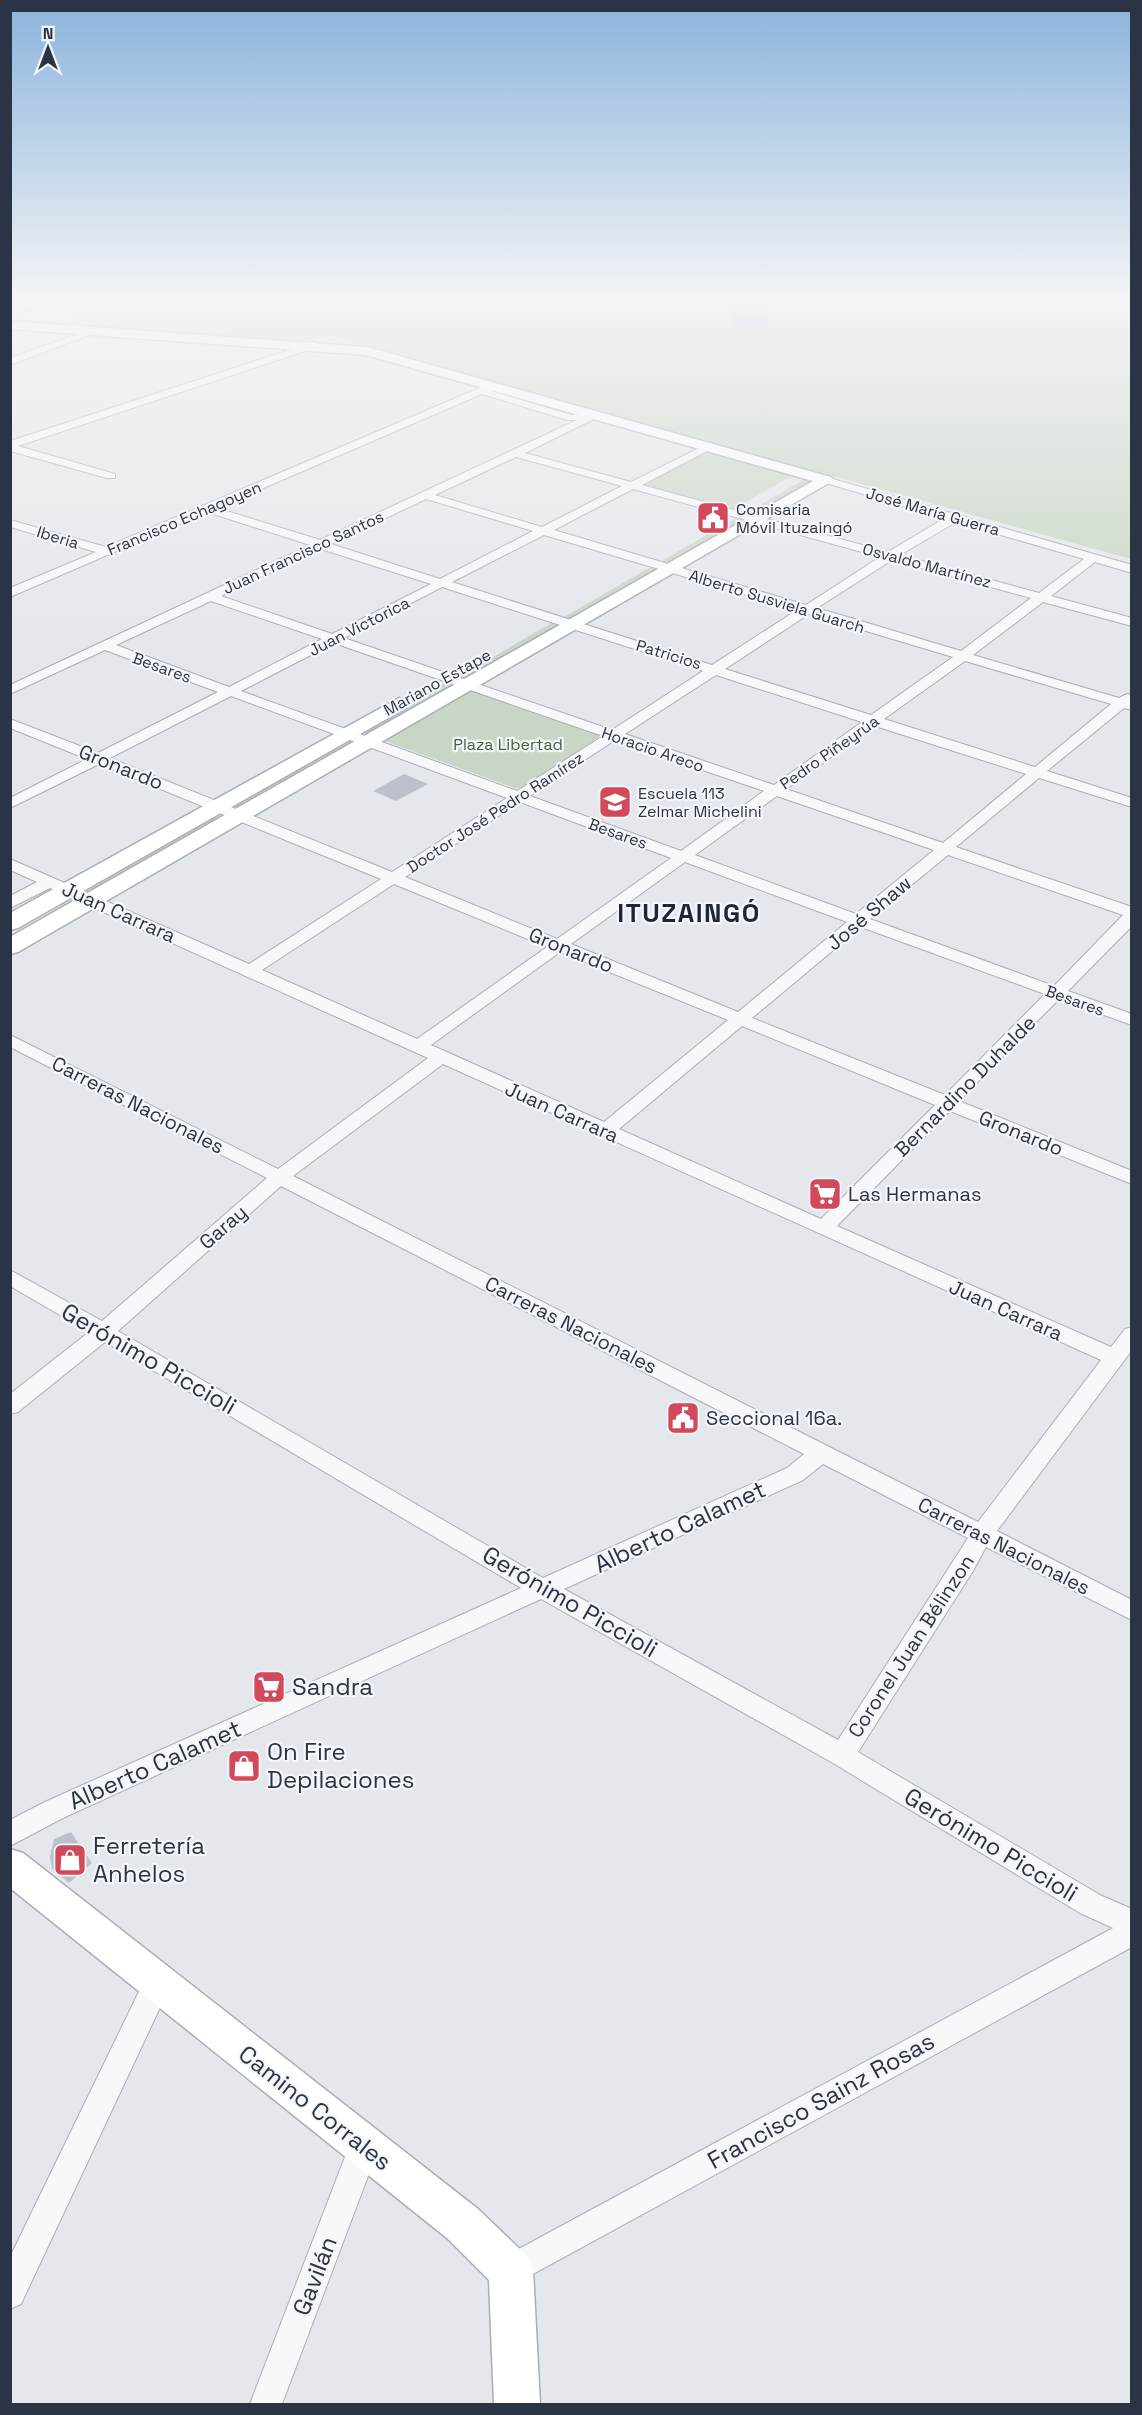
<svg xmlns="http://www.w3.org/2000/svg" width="1142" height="2415" font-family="'Space Grotesk',sans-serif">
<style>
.green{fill:#c9d6c5}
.water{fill:#9fb4cc}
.building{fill:#bbc0ca}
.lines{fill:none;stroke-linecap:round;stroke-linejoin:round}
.street-casing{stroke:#a9aeb7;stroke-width:2}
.secondary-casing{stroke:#a9aeb7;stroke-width:3}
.street{fill:#f7f8fa;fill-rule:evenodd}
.secondary{fill:#fff;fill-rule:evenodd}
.labels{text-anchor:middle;stroke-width:4.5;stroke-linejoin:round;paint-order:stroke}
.far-poi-label{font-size:16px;fill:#2b3445;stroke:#f4f6f9;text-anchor:start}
.far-street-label{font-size:16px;fill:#2b3445;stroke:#f4f6f9}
.far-park-label{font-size:16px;fill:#3f6138;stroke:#f4f6f9}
.street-label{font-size:20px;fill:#2b3445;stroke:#f4f6f9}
.poi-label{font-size:20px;fill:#2b3445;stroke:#f4f6f9;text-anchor:start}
.near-street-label{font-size:24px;fill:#2b3445;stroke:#f4f6f9}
.near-poi-label{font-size:24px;fill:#2b3445;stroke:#f4f6f9;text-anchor:start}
.district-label{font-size:26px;font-weight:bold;letter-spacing:1.5px;fill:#1d2536;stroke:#f4f6f9}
</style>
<rect width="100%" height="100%" fill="#e4e7ec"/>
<path class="green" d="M64 297H1131V559L331 336 316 342 68 325 79 316 39 306Z
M706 453 718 454 791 476 732 510 644 485 645 483Z
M803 480 813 481 755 515 746 513Z
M736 518 746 519 669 564 660 562Z
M649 568 658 569 571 619 564 617Z
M553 622 564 624 466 679 459 677Z
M443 683 454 686 369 734 362 732Z
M467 691 477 692 600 734 601 736 524 787 515 788 382 740Z
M346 740 354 743 240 808 232 806Z
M212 817 221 820 95 891 88 888Z"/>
<path class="water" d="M738 297H751L766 302 770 309 767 327 748 330 733 324 727 306 731 300Z"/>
<path class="building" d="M404 774 428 784 396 801 373 791Z
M71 1832 92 1863 69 1883 52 1869 50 1857 54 1839Z"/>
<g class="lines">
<g class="street-casing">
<path id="street" d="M10 297H25L26 298 21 301Z
M92 329 100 331 10 365V358Z
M314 342 319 345 317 347 18 446 115 474V478H107L10 451V441Z
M491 383 496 386 491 390 495 392 571 415 595 413 600 416 525 453 631 482 707 444 711 445V449L642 485 888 552 945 518 822 482V478L826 477 1132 565V573L1095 562 1051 596 1132 618V626L1043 602 973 655 1119 698 1127 694 1132 695V710L1124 708 1047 771 1132 798V807L1039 778 956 847 1132 907V926L1068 991 1132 1014V1025L1059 999 959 1101 1132 1171V1184L950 1111 837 1226 1111 1347 1125 1329 1132 1327V1350L997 1531 1132 1600V1620L986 1547 973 1571 858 1752 1100 1895 1132 1909V1947L511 2286 500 2281 495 2270 500 2259 1113 1928 1080 1913 833 1763 541 1599 63 1818 10 1846V1820L45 1802 521 1588 105 1342 18 1412 10 1414V1394L89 1332 10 1286V1270L102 1321 267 1178 10 1047V1035L278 1169 428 1058 50 888 10 908V896L37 882 10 870V859L249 964 381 879 99 764 10 808V798L87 759 10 728V719L98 753 218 692 105 650 10 694V685L310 545 207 512 10 597V588L96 552 10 527V520L106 547ZM482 394 567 420H577L320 540 217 508ZM516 457 622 486 542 527 435 495ZM633 489 880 557 806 605 554 530ZM426 499 533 531 440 579 331 544ZM956 522 1084 559 1039 593 900 555ZM544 535 797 610 712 665 452 582ZM321 549 431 584 332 634 221 596ZM892 560 1031 598 961 651 817 608ZM442 587 703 671 612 730 344 638ZM211 601 322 639 229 687 116 645ZM809 614 953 657 871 715 725 669ZM334 643 603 736 517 791 241 691ZM965 661 1111 704 1035 767 884 719ZM716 675 862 722 774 785 625 734ZM231 696 507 798 392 872 110 758ZM875 726 1026 774 943 843 786 789ZM615 740 764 791 681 851 530 796ZM777 796 934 850 856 914 695 855ZM520 802 671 858 557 939 405 877ZM948 855 1123 915 1054 986 870 919ZM685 862 847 922 738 1012 571 944ZM394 884 547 947 417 1039 262 970ZM861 927 1045 994 945 1095 752 1018ZM560 952 728 1020 604 1122 431 1045ZM742 1026 935 1105 821 1219 619 1129ZM443 1064 1101 1360 978 1522 293 1176ZM281 1186 804 1454 787 1468 543 1578 118 1331ZM823 1464 968 1538 838 1740 564 1589 803 1480Z
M158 1969 168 1973 172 1982 21 2304 10 2309V2257L148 1973Z
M364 2132 375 2136 379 2147 282 2404H250L353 2136Z"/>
</g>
<g class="secondary-casing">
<path id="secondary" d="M42 297H60L58 300 10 316V308Z
M10 321 367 347 831 477 834 480 18 952 10 954V937L813 481 366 355 10 329Z
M399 698 406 700 409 704 406 708 18 928 10 930V913Z
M10 1849 23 1853 478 2209 526 2255 533 2270 540 2404H494L489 2280 448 2239 10 1888Z"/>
</g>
<use href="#street" class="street"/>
<use href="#secondary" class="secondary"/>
</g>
<linearGradient id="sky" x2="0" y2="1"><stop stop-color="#8bb4dd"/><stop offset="0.47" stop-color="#f3f4f6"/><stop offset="1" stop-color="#f3f4f6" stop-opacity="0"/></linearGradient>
<rect width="1142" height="635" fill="url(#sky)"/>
<defs>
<g id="civic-square" transform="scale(1.725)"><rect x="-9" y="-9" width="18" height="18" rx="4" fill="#d1495b" stroke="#f4f6f9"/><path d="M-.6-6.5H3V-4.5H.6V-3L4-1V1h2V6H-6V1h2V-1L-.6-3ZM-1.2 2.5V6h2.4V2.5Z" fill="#fff"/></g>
<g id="school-square" transform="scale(1.725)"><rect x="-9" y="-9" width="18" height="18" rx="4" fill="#d1495b" stroke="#f4f6f9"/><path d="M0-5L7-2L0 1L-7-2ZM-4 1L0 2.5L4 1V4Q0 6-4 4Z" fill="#fff"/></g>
<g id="supermarket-square" transform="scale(1.725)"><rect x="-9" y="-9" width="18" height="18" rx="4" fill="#d1495b" stroke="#f4f6f9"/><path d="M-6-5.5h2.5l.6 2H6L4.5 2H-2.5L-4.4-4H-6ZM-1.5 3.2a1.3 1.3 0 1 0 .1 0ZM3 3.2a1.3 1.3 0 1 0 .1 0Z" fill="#fff"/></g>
<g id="shop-square" transform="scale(1.725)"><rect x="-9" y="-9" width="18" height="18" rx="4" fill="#d1495b" stroke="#f4f6f9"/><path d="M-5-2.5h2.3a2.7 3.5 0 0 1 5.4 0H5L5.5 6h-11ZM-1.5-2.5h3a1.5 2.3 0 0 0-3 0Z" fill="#fff"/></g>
</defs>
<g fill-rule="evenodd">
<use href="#civic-square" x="713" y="518"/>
<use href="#school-square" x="615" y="802"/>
<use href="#supermarket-square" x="825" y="1194"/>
<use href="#civic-square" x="683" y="1418"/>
<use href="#supermarket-square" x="269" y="1687"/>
<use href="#shop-square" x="244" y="1766"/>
<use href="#shop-square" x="70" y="1860"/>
</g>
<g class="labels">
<g class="far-poi-label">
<text x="736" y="515">Comisaria<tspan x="736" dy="18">Móvil Ituzaingó</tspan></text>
<text x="638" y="799">Escuela 113<tspan x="638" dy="18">Zelmar Michelini</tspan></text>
</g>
<g class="far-street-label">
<text transform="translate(933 511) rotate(16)" y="6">José María Guerra</text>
<text transform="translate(184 518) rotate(-23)" y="6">Francisco Echagoyen</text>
<text transform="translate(58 537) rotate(17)" y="6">Iberia</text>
<text transform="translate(303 552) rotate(-25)" y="6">Juan Francisco Santos</text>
<text transform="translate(927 565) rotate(15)" y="6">Osvaldo Martínez</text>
<text transform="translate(777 601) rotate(17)" y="6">Alberto Susviela Guarch</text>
<text transform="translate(359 626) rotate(-27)" y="6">Juan Victorica</text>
<text transform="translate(669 654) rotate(17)" y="6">Patricios</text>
<text transform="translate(162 667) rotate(20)" y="6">Besares</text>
<text transform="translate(437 682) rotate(-29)" y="6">Mariano Estape</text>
<text transform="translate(653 749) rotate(19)" y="6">Horacio Areco</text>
<text transform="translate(829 752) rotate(-35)" y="6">Pedro Piñeyrúa</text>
<text transform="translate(495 812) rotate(-33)" y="6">Doctor José Pedro Ramírez</text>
<text transform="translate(618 833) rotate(20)" y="6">Besares</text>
<text transform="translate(1075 1000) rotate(20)" y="6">Besares</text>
</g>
<g class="far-park-label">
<text x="508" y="750">Plaza Libertad</text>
</g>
<g class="street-label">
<text transform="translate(121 767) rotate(22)" y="7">Gronardo</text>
<text transform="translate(119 912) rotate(24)" y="7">Juan Carrara</text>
<text transform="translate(869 913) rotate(-40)" y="7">José Shaw</text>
<text transform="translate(571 950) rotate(22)" y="7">Gronardo</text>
<text transform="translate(965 1086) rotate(-45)" y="7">Bernardino Duhalde</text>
<text transform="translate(138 1105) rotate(27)" y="7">Carreras Nacionales</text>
<text transform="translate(562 1112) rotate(24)" y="7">Juan Carrara</text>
<text transform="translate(1021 1133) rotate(22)" y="7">Gronardo</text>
<text transform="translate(223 1227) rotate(-41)" y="7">Garay</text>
<text transform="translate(1006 1310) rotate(24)" y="7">Juan Carrara</text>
<text transform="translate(571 1325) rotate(27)" y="7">Carreras Nacionales</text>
<text transform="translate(1004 1546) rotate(27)" y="7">Carreras Nacionales</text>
<text transform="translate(911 1646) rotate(-57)" y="7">Coronel Juan Bélinzon</text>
</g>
<g class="poi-label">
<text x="848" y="1201">Las Hermanas</text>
<text x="706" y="1425">Seccional 16a.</text>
</g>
<g class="near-street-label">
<text transform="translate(149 1359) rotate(30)" y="8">Gerónimo Piccioli</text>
<text transform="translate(680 1527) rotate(-25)" y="8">Alberto Calamet</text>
<text transform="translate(570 1602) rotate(30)" y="8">Gerónimo Piccioli</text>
<text transform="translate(155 1765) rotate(-24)" y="8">Alberto Calamet</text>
<text transform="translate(991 1845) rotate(31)" y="8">Gerónimo Piccioli</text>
<text transform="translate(821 2101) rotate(-29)" y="8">Francisco Sainz Rosas</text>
<text transform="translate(315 2108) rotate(38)" y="8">Camino Corrales</text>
<text transform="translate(315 2276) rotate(-69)" y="8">Gavilán</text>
</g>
<g class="near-poi-label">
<text x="292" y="1695">Sandra</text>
<text x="267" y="1760">On Fire<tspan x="267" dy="28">Depilaciones</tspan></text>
<text x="93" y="1854">Ferretería<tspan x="93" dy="28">Anhelos</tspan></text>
</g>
<g class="district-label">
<text x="689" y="922">ITUZAINGÓ</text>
</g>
</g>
<rect width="1142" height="2415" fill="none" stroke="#2b3445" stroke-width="24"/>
<g transform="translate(48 48)" stroke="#f4f6f9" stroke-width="4.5" paint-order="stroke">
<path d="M0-4.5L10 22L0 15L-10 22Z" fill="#2b3445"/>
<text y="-9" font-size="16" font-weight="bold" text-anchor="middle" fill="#2b3445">N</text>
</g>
</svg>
